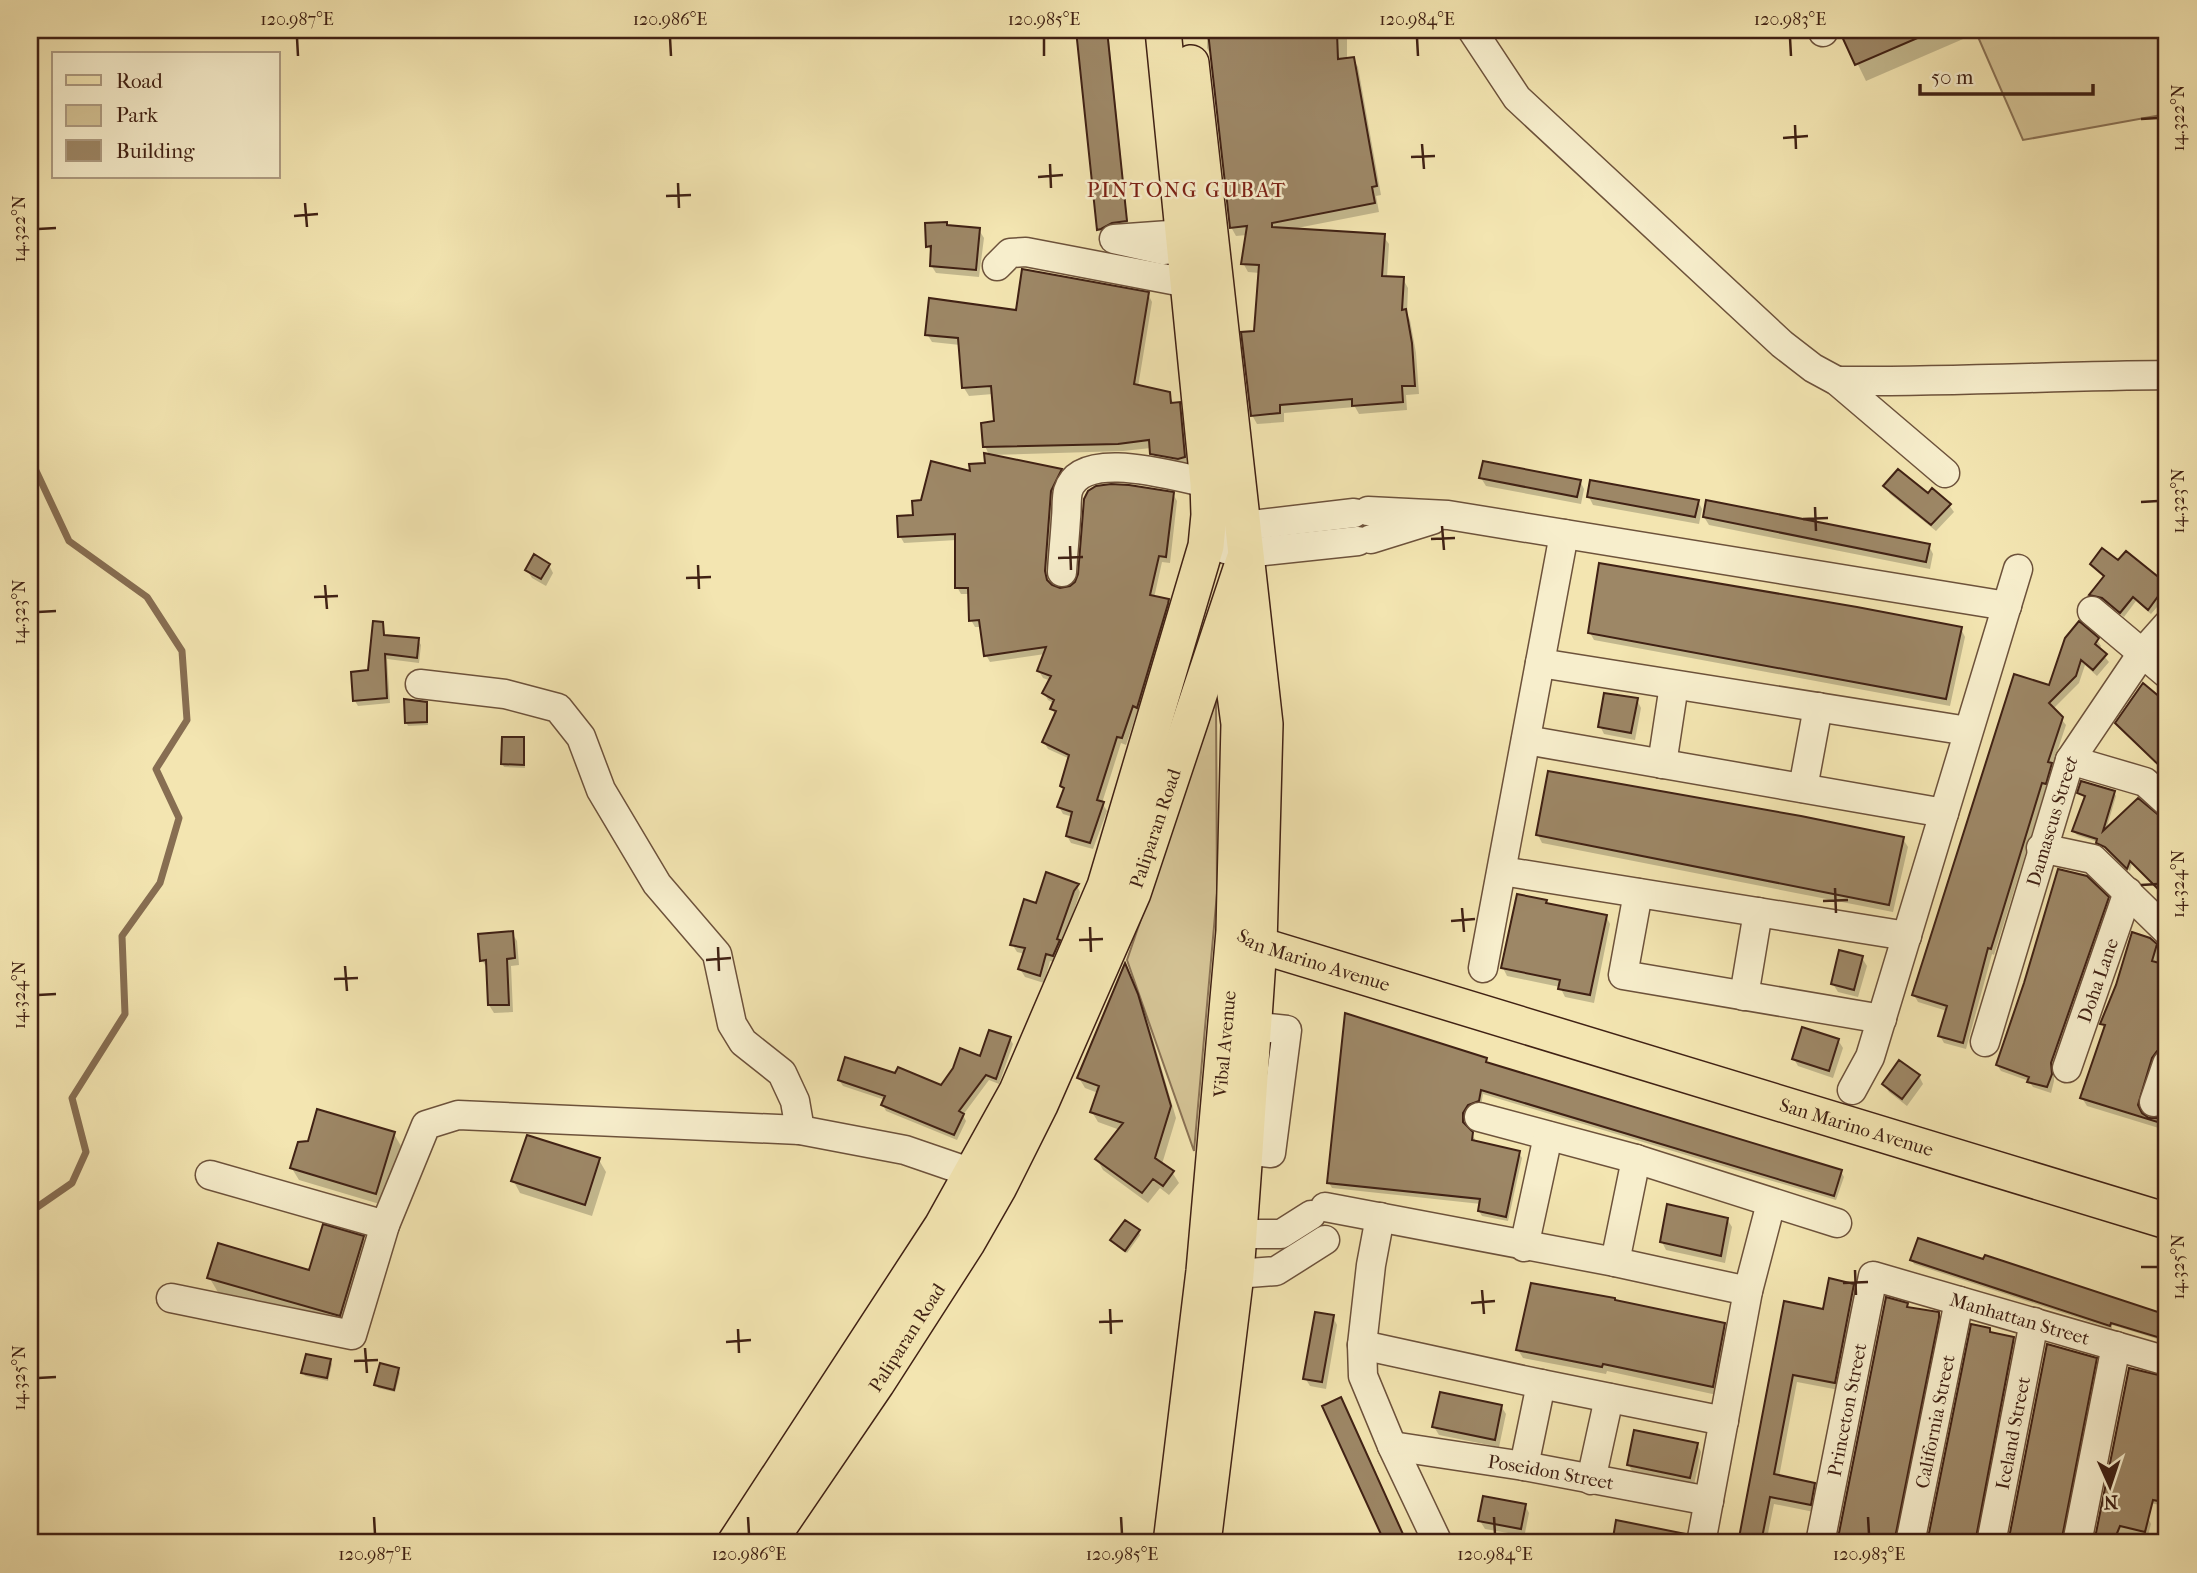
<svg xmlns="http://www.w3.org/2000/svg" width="2197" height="1573" font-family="'IM FELL French Canon',serif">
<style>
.green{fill:#d5c496;stroke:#8a7255;stroke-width:2}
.shadow{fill:#0003}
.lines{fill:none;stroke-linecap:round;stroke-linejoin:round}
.stream{stroke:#876e52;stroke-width:7}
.building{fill:#9d8766;stroke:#402114;stroke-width:2}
.minor-casing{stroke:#6d523b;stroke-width:31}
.major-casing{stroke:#402114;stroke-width:38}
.minor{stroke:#f7eecc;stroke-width:28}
.major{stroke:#f3e5b1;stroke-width:35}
.ticks{fill:none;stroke:#402114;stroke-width:2.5}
.labels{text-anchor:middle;stroke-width:5;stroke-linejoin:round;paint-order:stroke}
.street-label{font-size:19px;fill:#402114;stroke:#f7eecc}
.neighbourhood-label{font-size:21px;letter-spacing:2px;fill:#7a1f14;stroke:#f7eecc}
.neatline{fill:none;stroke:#402114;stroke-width:2.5}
.ticks-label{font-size:18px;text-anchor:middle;fill:#402114}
</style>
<rect width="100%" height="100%" fill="#f3e5b1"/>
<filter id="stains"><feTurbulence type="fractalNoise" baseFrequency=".00286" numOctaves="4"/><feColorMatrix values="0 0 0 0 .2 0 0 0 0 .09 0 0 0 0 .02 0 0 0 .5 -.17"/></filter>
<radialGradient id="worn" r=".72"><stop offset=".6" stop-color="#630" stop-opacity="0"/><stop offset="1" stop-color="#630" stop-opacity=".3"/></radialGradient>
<path class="green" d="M1975 30H2167V114L2023 140Z
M1216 700 1217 893 1194 1151 1127 960Z"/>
<path class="shadow" d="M1078 30H1108L1128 226 1115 227 1101 234 1099 229Z
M1204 30H1347V60L1353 59 1358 67 1381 195 1376 196 1379 212 1292 229 1383 236 1389 244 1387 278 1403 279 1408 288 1407 314 1410 320 1416 353 1419 394 1406 395 1407 410 1359 414 1355 407 1284 413V422L1257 424 1252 415 1260 273 1248 272 1243 263 1247 235 1236 236 1231 227 1212 57 1207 48V34Z
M1841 30H1976L1977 33 1866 81Z
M948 227 979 230 984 238 979 277 936 273 931 265 932 253 928 246Z
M1148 294 1152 302 1138 387 1169 394 1174 405 1179 404 1183 412 1189 465 1157 462 1151 448 1123 451 989 455 985 446 996 423 993 394 969 396 964 388 960 345 932 342 927 334 1017 312Z
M1061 471 1065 478 1054 499 1048 579 1050 585 1060 590 1071 588 1173 494 1177 501 1170 563 1162 562 1154 598 1168 601 1172 608 1141 714 1137 712 1126 745 1121 743 1102 803 1107 811 1093 849 1071 843 1067 836 1073 817 1063 814 1059 807 1065 791 1061 786 1070 759 1048 749 1044 742 1056 715 1052 709 1055 704 1048 700 1044 693 1051 681 1043 678 1039 671 1045 654 990 662 986 655 981 627H975L971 620 970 594H961L957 587V540L904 543 900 536 915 516 922 502 972 473Z
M1481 478 1580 481 1584 489 1581 504 1486 486Z
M1886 487 1928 495 1949 505 1954 512 1936 531 1890 494Z
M1589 497 1698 501 1702 509 1699 524 1593 505Z
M1704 517 1929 546 1933 554 1930 569 1709 525Z
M2126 553 2167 585V600L2164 599 2151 614 2136 601 2124 617 2107 603 2094 600 2091 595 2105 578 2092 564 2119 563Z
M549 565 553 573 546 586 532 578 527 570Z
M382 623 386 637 418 640 421 645 419 663 387 659 390 703 358 706 355 701 369 672Z
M1961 629 1965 637 1950 706 1594 640 1590 633Z
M2097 640 2101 646 2099 650 2109 662 2097 676 2085 665 2079 683 2053 709 2066 725 2052 767 2054 771 2049 789 2046 788 1994 955 1992 954 1966 1049 1944 1043 1940 1036 1947 1011 1918 1002 1914 995 2051 687Z
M1637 700 1641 708 1635 740 1604 734 1600 726Z
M426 703 428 725 408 726 406 722Z
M523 739 525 768 504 767 502 763Z
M2114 792 2116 796 2106 830 2167 820V898L2132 863 2130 871 2098 842 2077 835 2074 831 2086 799 2079 793Z
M1538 835 1903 839 1908 847 1893 912 1542 843Z
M1076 884 1080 892 1057 963 1050 961 1044 983 1025 977 1020 969 1025 954 1017 952 1012 944 1037 905Z
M2107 898 2111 905 2054 1070V1081L2051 1093 2033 1087 2029 1081 2001 1071 1997 1065Z
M1546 902 1548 905 1606 916 1610 924 1594 1003 1565 997 1560 987 1507 976 1503 968Z
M512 933 517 941 519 965 511 966 513 1012 494 1013 489 1005 487 968 482 960Z
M2156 945 2161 954 2158 964 2167 967V1056L2155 1067 2141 1115 2147 1119 2157 1120 2167 1114V1133L2162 1129 2087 1106 2082 1098 2105 1030 2102 1024Z
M1862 958 1867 966 1858 997 1838 992 1833 984Z
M1130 976 1144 1008 1176 1118 1162 1164 1172 1172 1179 1183 1169 1195 1160 1188 1148 1203 1103 1170 1097 1159 1120 1130 1098 1122 1092 1112 1098 1093 1085 1088 1079 1078Z
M1010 1039 1013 1044 999 1084 989 1080 963 1115 966 1121 957 1140 886 1111 883 1105 885 1100 843 1086 839 1080 941 1087Z
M1838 1040 1843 1048 1833 1078 1798 1066 1794 1059Z
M1486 1060 1489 1065 1841 1172 1844 1177 1836 1200 1483 1094 1481 1106 1470 1110 1465 1119V1126L1475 1139 1474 1143 1519 1153 1522 1158 1508 1221 1482 1216 1479 1211 1481 1204 1332 1188 1329 1183Z
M1919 1076 1923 1084 1907 1106 1889 1092 1884 1084Z
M394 1134 401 1146 383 1205 299 1180 291 1167Z
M599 1160 606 1172 592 1216 520 1193 513 1180Z
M1727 1219 1732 1227 1725 1263 1666 1250 1662 1242Z
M1139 1232 1140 1235 1127 1253 1112 1240Z
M362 1238 372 1254 349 1331 219 1294 209 1277 310 1272Z
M1912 1260 2108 1299 2167 1317V1342L2112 1325V1329L1914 1264Z
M1853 1285 1858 1293 1839 1390 1797 1382 1779 1477 1814 1484 1818 1492 1814 1512 1774 1504 1766 1543H1740L1785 1304 1824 1311Z
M1887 1299 1907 1305 1909 1309 1938 1314 1941 1319 1896 1543H1839Z
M1615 1302 1724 1325 1729 1333 1717 1395 1607 1371 1606 1374 1523 1358 1518 1350Z
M1333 1317 1337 1325 1326 1389 1310 1386 1305 1378Z
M1973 1327 1989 1330 1992 1335 2013 1338 2016 1343 1977 1543H1929Z
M2048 1346 2096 1359 2098 1364 2064 1543H2010Z
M330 1360 332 1364 328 1381 305 1376 303 1372Z
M398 1369 400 1373 395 1392 378 1388 376 1384Z
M2130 1370 2167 1379V1495L2165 1506 2140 1501 2151 1524 2146 1543H2095Z
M1501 1406 1506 1414 1499 1447 1439 1435 1434 1427Z
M1697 1444 1701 1452 1694 1485 1633 1473 1629 1465Z
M1525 1505 1529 1513 1524 1538 1547 1543H1506L1508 1533 1485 1529 1480 1521Z
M1617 1523 1685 1535 1689 1543H1613Z"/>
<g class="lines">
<path class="stream" d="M30 458 69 541 147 597 182 651 187 720 156 769 179 818 160 883 122 936 125 1014 72 1098 86 1152 72 1183 33 1210 30 1216"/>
</g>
<path class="building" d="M1076 30H1107L1127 221 1112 223 1101 229 1097 230Z
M1221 30H1268V35L1337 33 1338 59 1354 57 1377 186 1372 187 1375 203 1272 223V227L1385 234 1382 276 1404 277 1402 310 1406 309 1412 343 1415 386H1402L1403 402 1352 406V399L1280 405V413L1251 416 1241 332 1254 331 1259 265 1241 264 1247 226 1230 228 1208 32H1221Z
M1839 30H1936L1855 65Z
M947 222V225L980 228 976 270 930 266 931 246 926 247 925 223Z
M1022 269 1149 292 1134 384 1170 392 1171 403 1180 402 1185 457 1178 459 1150 454 1149 440 1118 444 983 447 981 423 994 421 991 386 962 388 958 338 925 335 929 298 1016 310Z
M984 453 1062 469 1051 491 1045 571 1047 580 1052 585 1060 588 1070 586 1075 582 1078 574 1084 499 1088 491 1096 486 1111 484 1129 485 1174 492 1166 557 1159 556 1150 595 1169 599 1168 604 1137 708 1133 706 1122 738 1117 737 1097 800 1104 802 1090 843 1066 836 1072 812 1057 807 1064 788 1060 786 1069 755 1042 742 1056 711 1050 709 1054 700 1042 693 1051 676 1037 671 1046 647 984 656 979 620 969 621 968 588H955V534L898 537 897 516 913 515 912 501 921 500 931 461 970 471 969 464 985 463Z
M1483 461 1581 480 1577 497 1479 478Z
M1898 469 1928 493 1932 488 1951 504 1931 525 1883 486Z
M1590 480 1699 500 1695 517 1587 497Z
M1706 500 1930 544 1926 562 1703 517Z
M2102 548 2118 560 2126 551 2167 584 2148 610 2133 597 2120 613 2102 598 2089 595 2104 576 2090 564Z
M534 554 550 564 541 579 525 570Z
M1599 563 1857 607 1962 627 1946 699 1588 633Z
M373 621 383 622 384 635 419 638 417 658 385 654 387 698 353 701 351 672 368 670Z
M2079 621 2099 638 2095 644 2107 654 2093 670 2081 660 2076 676 2049 703 2063 717 2048 762 2052 763 2046 784 2042 783 1991 949 1988 948 1963 1043 1938 1036 1947 1006 1912 995 2014 674 2049 685 2065 638Z
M2143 683 2167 703V773L2115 723Z
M1604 693 1638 698 1631 733 1598 727Z
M404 699 427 702V722L405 723Z
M502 737H524V765L501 764Z
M1548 771 1801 816 1904 837 1889 905 1536 835Z
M2081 781 2115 791 2103 831 2138 798 2167 822V898L2130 861 2127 869 2105 847 2096 843 2097 839 2072 831 2085 796 2077 793Z
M2058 869 2087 876 2109 897 2051 1063 2052 1074 2047 1087 2027 1082 2029 1077 1996 1065 2024 983Z
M1046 872 1079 884 1074 891 1057 939 1060 940 1053 956 1046 954 1040 976 1018 969 1025 948 1010 945 1024 899 1036 903Z
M1517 894 1547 900 1546 903 1607 915 1590 995 1558 989 1560 980 1501 968Z
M513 931 515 958 507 959 509 1005H488L486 960 480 961 478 934Z
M2132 932 2150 938 2157 944 2152 961 2167 965V1048L2157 1051 2152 1058 2138 1105 2142 1113 2149 1118H2158L2167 1111V1125L2080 1098 2105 1025 2100 1024 2116 985Z
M1839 950 1863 956 1854 990 1831 984Z
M1125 963 1138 994 1171 1106 1155 1158 1174 1171 1163 1186 1153 1179 1142 1193 1095 1159 1123 1123 1090 1112 1099 1086 1077 1078Z
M1345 1013 1487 1058 1486 1062 1842 1170 1834 1196 1481 1090 1479 1101 1468 1105 1463 1113V1122L1473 1132 1472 1140 1520 1151 1506 1217 1478 1211 1480 1199 1327 1183Z
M1802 1027 1839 1039 1829 1071 1792 1059Z
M989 1030 1011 1037 996 1079 986 1075 959 1111 964 1114 954 1135 881 1105 885 1096 838 1080 845 1057 895 1073 898 1067 941 1085 953 1068 960 1048 980 1056Z
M1899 1060 1920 1075 1902 1099 1882 1084Z
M317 1109 395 1132 376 1194 290 1168 298 1142 308 1141Z
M527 1135 600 1158 585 1205 511 1181Z
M1667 1204 1728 1218 1721 1256 1660 1242Z
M1125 1220 1140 1230 1125 1251 1110 1240Z
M323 1224 364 1236 340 1316 207 1278 218 1243 309 1270Z
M1918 1238 1983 1259 1985 1255 2167 1315V1340L2111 1323 2110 1326 1910 1260Z
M1829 1278 1854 1284 1835 1383 1793 1375 1774 1474 1815 1483 1811 1505 1770 1497 1761 1543H1738L1784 1301 1823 1309Z
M1531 1283 1615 1298V1300L1725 1323 1713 1387 1603 1364 1602 1367 1516 1350Z
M1886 1297 1908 1303 1907 1307 1939 1312V1318L1894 1543H1837Z
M1315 1312 1334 1315 1322 1382 1303 1379Z
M1971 1324 1990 1328V1332L2014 1337 1975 1543H1927Z
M2047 1344 2097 1358 2061 1543H2008Z
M306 1354 331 1359 327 1378 301 1373Z
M380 1363 399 1368 394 1390 374 1385Z
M2129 1368 2167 1377V1481L2163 1502 2153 1500 2145 1532 2120 1526 2113 1543H2094Z
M1440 1392 1502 1405 1495 1440 1432 1427Z
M1341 1397 1407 1543H1385L1322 1406Z
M1634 1430 1698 1443 1690 1478 1627 1465Z
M1483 1496 1526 1504 1521 1529 1478 1521Z
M1616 1520 1686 1534 1685 1543H1643L1613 1538Z"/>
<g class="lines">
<g class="minor-casing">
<g id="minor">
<path d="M1472 30 1517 98 1782 344 1813 368 1837 381 1945 473"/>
<path d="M1822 30 1823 32"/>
<path d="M1183 234 1114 239 1163 250 1184 248"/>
<path d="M997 266 1010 253 1026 252 1188 283"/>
<path d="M1837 381C1947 382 2057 376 2167 375"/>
<path d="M1368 511 1448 515 2007 606"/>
<path d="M1227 535 1243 526 1354 513"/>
<path d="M1371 539 1432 520"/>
<path d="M1225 549 1246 553 1358 541"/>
<path d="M1062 572C1063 554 1065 536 1066 518 1067 510 1066 499 1068 491 1081 447 1176 477 1208 483"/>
<path d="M2092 611 2167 674"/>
<path d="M1540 663 1968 731"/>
<path d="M420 684 505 694 558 708 581 737 601 790 657 884 717 954 732 1024 743 1042 782 1073 795 1101 800 1130"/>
<path d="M1526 740 1944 813"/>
<path d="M2070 760 2145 782 2167 802"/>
<path d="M1662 764 1674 685"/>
<path d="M1803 788 1818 707"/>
<path d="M2041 848 2093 859 2167 931"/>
<path d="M1502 871 1907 936"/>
<path d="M1638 893 1623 975 1882 1019"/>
<path d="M1483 968 1564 534"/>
<path d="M1744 996 1758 912"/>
<path id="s1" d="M1985 1042 2070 760 2143 652 2167 625"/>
<path id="s2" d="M2067 1068 2128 892"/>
<path d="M1852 1090 1870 1057 2018 569"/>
<path d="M2154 1102 2167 1064"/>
<path d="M1479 1117 1636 1159 1837 1223"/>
<path d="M1245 1150 1271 1153 1287 1030 1253 1026"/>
<path d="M210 1175 385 1225"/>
<path d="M1325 1207 1615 1262 1748 1291"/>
<path d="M1380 1217 1371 1265 1362 1345 1363 1376 1392 1446 1438 1543"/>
<path d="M1239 1234H1281L1311 1215"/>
<path d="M1524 1247 1548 1136"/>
<path d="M1615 1262 1636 1159"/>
<path d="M1236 1274 1276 1271 1325 1240"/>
<path d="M171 1298 352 1335 385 1225 426 1125 458 1115 800 1130 905 1150 972 1173"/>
<path d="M1362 1345 1541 1384 1724 1421"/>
<path id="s3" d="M1392 1446 1524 1466 1709 1501"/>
<path d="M1524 1466 1541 1384"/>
<path d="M1591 1480 1609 1398"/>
<path d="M1701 1543 1748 1291 1771 1203"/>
<path id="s4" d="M1820 1543 1873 1276 2167 1361"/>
<path id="s5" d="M1910 1543 1959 1301"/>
<path id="s6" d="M1991 1543 2034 1322"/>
<path d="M2077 1543 2116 1346"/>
</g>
</g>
<g class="major-casing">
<g id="major">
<path d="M1191 63 1265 724 1259 945 1245 1150 1236 1274 1203 1543"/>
<path id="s7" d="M1239 933 1259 945 2167 1221"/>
<path d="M735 1543 942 1226 1017 1091 1105 886 1206 546 1209 515 1208 483 1163 30"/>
<path id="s8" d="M768 1543 877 1383 967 1243 999 1187 1040 1105 1133 893 1244 560"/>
<path id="s9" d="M1171 1543 1204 1271 1234 931 1239 724 1225 620"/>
</g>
</g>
<use href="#minor" class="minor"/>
<use href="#major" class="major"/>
</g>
<path class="ticks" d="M297 38 298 56M670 38 671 56M1044 38V56M1417 38 1418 56M1790 38 1791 56M2141 119 2158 118M1795 125 1796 149M1783 138 1808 136M1422 144 1424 169M1411 157 1435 156M1050 164 1051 188M1038 177 1063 175M678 183 679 208M666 196 691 195M305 203 307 227M294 216 318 214M38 229 56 228M2141 502 2158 501M1815 507 1816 531M1803 519 1828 518M1442 526 1444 550M1431 539 1455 538M1070 546 1071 570M1058 558 1083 557M698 565 699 589M686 578 711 577M325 585 327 609M314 597 338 596M38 612 56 611M2141 885 2158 884M1835 888 1836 913M1823 901 1848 900M1462 908 1464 932M1451 921 1475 919M1090 927 1091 952M1079 940 1103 939M718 947 719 971M706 960 731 958M345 966 347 991M334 979 358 978M38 995 56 994M2141 1267H2158M1855 1270 1856 1295M1843 1283 1868 1282M1482 1290 1484 1314M1471 1303 1495 1301M1110 1309 1111 1334M1099 1322 1123 1321M738 1329 739 1353M726 1342 751 1340M365 1348 367 1373M354 1361 378 1360M38 1378 56 1377M374 1517 375 1534M748 1517 749 1534M1121 1517 1122 1534M1494 1517 1495 1534M1868 1517 1869 1534"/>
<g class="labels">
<g class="street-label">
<text dy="7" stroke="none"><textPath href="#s1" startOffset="231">Damascus Street</textPath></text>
<text dy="7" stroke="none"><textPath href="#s8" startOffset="816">Paliparan Road</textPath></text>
<text dy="7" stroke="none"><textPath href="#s7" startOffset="80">San Marino Avenue</textPath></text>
<text dy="7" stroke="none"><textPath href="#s2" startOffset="93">Doha Lane</textPath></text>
<text dy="7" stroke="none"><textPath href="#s9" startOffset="502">Vibal Avenue</textPath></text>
<text dy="7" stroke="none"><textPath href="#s7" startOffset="648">San Marino Avenue</textPath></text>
<text dy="7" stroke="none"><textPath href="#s4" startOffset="425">Manhattan Street</textPath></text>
<text dy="7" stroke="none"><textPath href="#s8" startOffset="248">Paliparan Road</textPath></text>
<text dy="7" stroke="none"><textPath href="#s4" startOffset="136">Princeton Street</textPath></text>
<text dy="7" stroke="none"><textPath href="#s5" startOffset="124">California Street</textPath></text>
<text dy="7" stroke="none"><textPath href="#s6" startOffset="112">Iceland Street</textPath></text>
<text dy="7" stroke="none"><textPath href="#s3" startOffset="161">Poseidon Street</textPath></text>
</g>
<g class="neighbourhood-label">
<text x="1187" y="197">PINTONG GUBAT</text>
</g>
</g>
<rect width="2197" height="1573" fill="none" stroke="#f3e5b1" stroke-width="77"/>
<rect x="52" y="52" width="228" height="126" fill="#f7eecc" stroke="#ae9c82" stroke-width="2"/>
<rect x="66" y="75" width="35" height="10" fill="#f3e5b1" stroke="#ae9c82" stroke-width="2"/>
<text x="116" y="88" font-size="21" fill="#402114">Road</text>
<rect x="66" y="105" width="35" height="21" fill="#d5c496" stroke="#ae9c82" stroke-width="2"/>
<text x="116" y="122" font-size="21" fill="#402114">Park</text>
<rect x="66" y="140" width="35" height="21" fill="#9d8766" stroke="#ae9c82" stroke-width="2"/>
<text x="116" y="158" font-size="21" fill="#402114">Building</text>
<g transform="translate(2110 1486) rotate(177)" stroke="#f7eecc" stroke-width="5" paint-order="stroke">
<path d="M0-5L12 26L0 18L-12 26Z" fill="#402114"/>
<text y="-10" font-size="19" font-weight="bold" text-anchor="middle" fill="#402114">N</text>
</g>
<path d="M1920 84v10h173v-10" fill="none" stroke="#402114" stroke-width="3.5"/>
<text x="1931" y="84" font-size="21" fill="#402114" stroke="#f7eecc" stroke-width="5" paint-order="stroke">50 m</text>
<rect x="38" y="38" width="2120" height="1496" class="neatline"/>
<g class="ticks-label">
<text x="297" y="25">120.987°E</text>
<text x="670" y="25">120.986°E</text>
<text x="1044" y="25">120.985°E</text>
<text x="1417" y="25">120.984°E</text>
<text x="1790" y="25">120.983°E</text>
<text transform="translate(2178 118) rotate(-90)" y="6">14.322°N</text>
<text transform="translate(19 229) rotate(-90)" y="6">14.322°N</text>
<text transform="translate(2178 501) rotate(-90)" y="6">14.323°N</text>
<text transform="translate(19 612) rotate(-90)" y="6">14.323°N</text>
<text transform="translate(2178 884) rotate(-90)" y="6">14.324°N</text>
<text transform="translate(19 995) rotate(-90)" y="6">14.324°N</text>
<text transform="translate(2178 1267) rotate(-90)" y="6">14.325°N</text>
<text transform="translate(19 1378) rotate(-90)" y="6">14.325°N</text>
<text x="375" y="1560">120.987°E</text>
<text x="749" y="1560">120.986°E</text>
<text x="1122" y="1560">120.985°E</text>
<text x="1495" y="1560">120.984°E</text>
<text x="1869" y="1560">120.983°E</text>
</g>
<rect width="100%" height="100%" filter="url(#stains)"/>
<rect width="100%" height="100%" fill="url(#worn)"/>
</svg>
